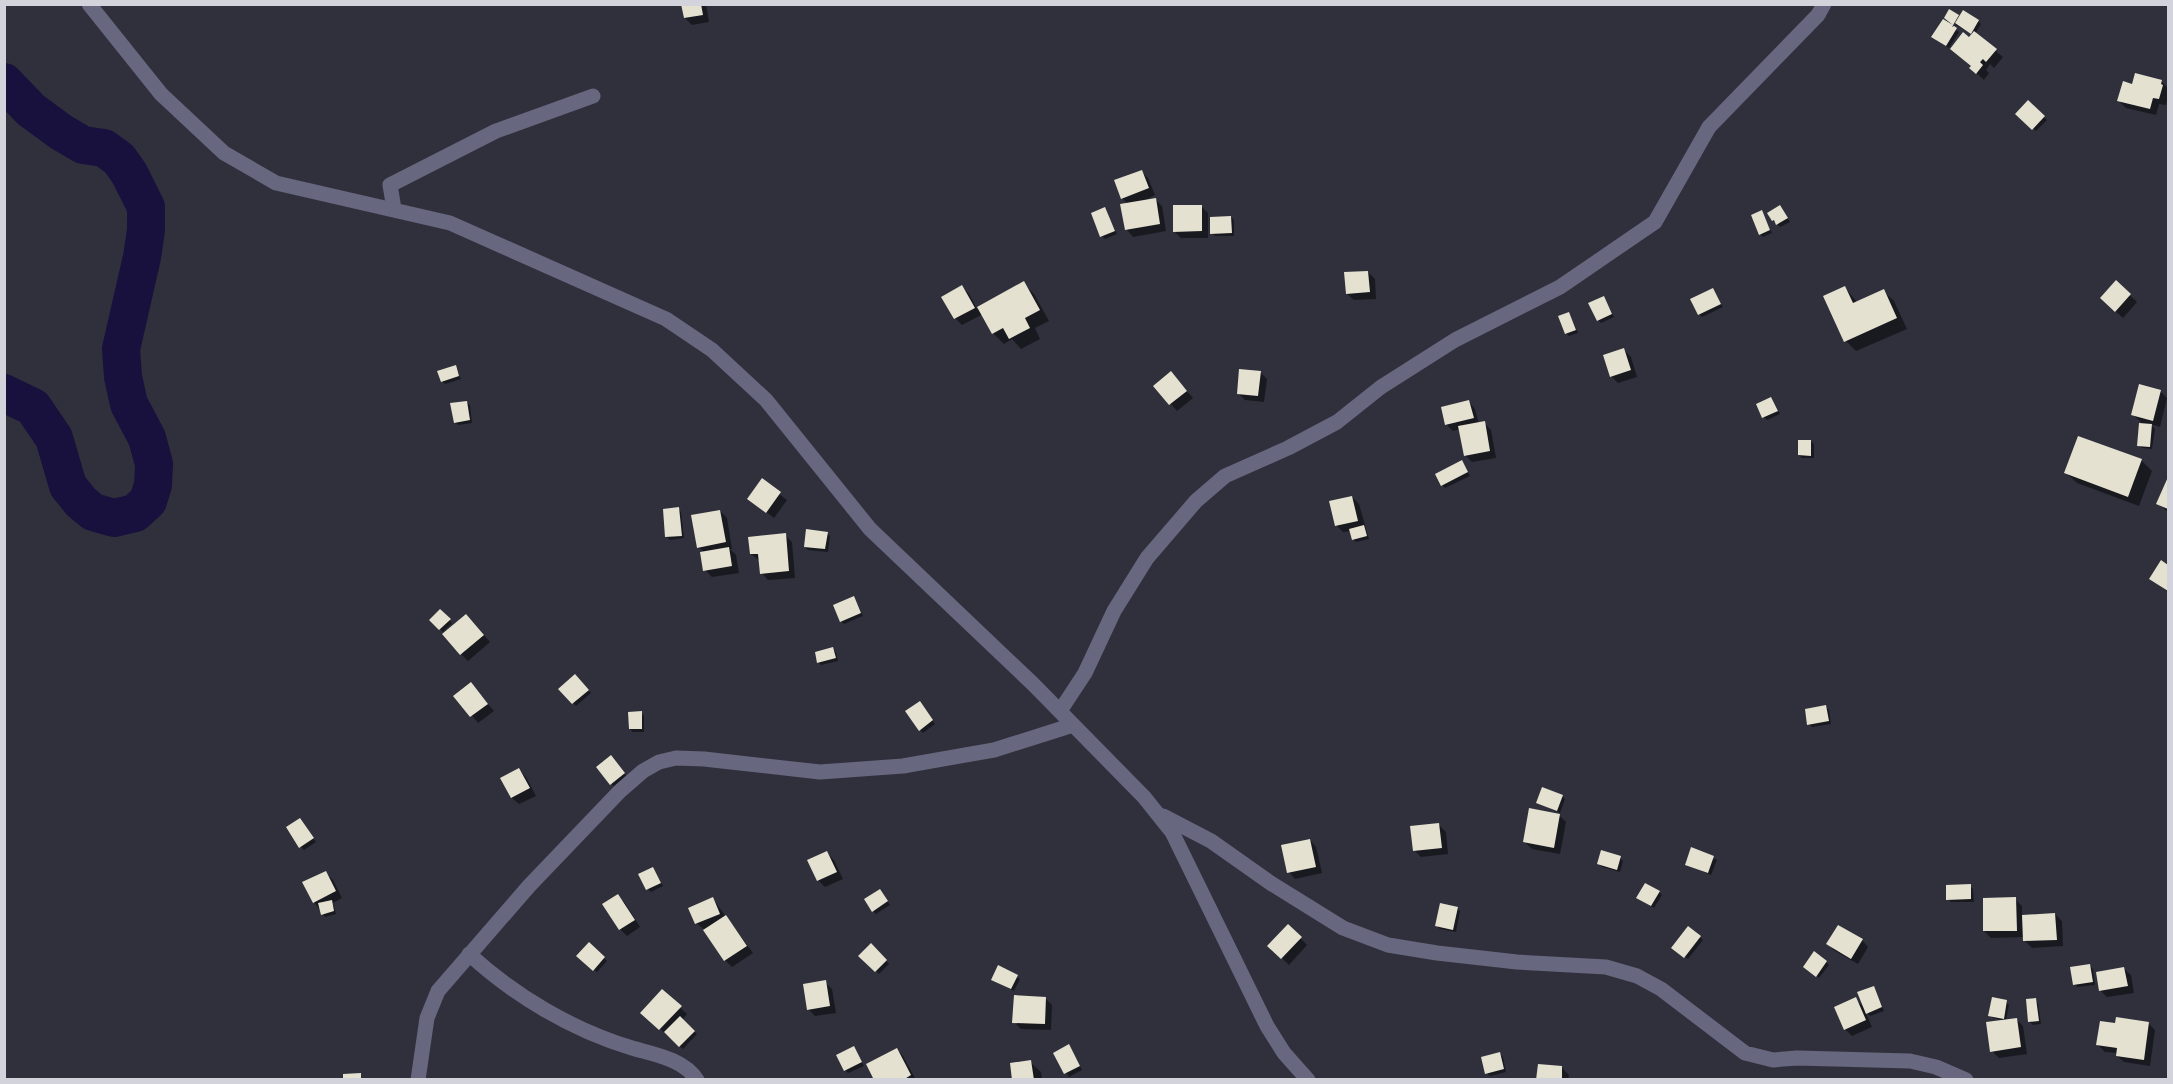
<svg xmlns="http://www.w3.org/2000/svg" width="2173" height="1084" font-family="Figtree,sans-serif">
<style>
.shadow{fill:#0007}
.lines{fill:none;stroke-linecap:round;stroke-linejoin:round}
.river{stroke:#18103d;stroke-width:38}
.building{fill:#e4e1d0}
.minor{stroke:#67677f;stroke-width:15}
</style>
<rect width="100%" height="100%" fill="#30303d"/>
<path class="shadow" d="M683 4H706L709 22 692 25 685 18Z
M1950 11 1960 18 1964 12 1978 21 1981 24 1975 34 2003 57 1994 68 1990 64 1986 70 1989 73 1984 80 1971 68 1969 39 1973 35 1949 21Z
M1943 21 1959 32 1949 48 1936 40Z
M2161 81 2168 88V96L2166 105 2159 104 2156 115 2126 108 2119 101 2134 86Z
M2028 102 2047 120 2036 131 2017 114Z
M1142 172 1148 178 1155 195 1142 202 1155 199 1162 206 1166 231 1133 237 1127 230 1128 204 1122 198Z
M1201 206 1208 213V238H1181L1174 231Z
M1780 207 1790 222 1780 227 1773 220Z
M1104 209 1117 234 1105 239 1102 236Z
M1761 212 1772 233 1763 237 1760 234Z
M1231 217 1234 220V236H1215L1212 233Z
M1368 272 1375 279 1376 299 1354 300 1347 294Z
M2116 282 2137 302 2123 318 2108 305Z
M1023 283 1034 294 1049 321 1035 328 1040 339 1021 349 1012 339 1004 344 993 333 983 314 962 325 955 318 962 287 969 294 977 309Z
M1845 288 1857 302 1883 291 1894 301 1907 329 1856 351 1846 341Z
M1712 290 1723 307 1702 317 1699 314Z
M1603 297 1614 317 1601 323 1598 320Z
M1569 313 1578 333 1569 336 1566 333Z
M1624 350 1631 357 1637 377 1618 383 1611 376Z
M455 367 461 379 445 384 442 381Z
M1260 372 1267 379 1264 402 1245 400 1238 393Z
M1177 380 1193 398 1177 411 1155 386Z
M2160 391 2167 398 2160 427 2150 424 2155 429 2152 449 2142 448 2139 445 2141 422 2132 414Z
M1771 398 1780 414 1767 420 1764 417Z
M466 402 470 405 472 423 458 425 455 422Z
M1469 402 1475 409 1479 424 1484 423 1491 430 1496 458 1472 462 1465 455 1460 429 1453 431 1446 424Z
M2079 438 2142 461 2152 471 2139 506 2077 483 2066 473Z
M1811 441 1814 444V458H1802L1799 455Z
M1464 465 1470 476 1445 488 1442 485Z
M762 481 787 500 774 518 756 505Z
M2168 481V512L2158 503Z
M1352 497 1359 504 1369 539 1356 542 1353 539 1351 531 1343 532 1336 525Z
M678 509 681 512 684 538 670 540 667 537Z
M720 511 727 518 732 549H730L736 555 739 573 712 577 705 570 704 552 698 547Z
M827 533 830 536 828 552 808 550 805 547Z
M785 535 792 542 795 578 768 580 762 573 760 561 751 554Z
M2161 562 2168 567V592L2151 579Z
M854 598 863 616 844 624 841 621Z
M440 611 452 623 443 632 431 620Z
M473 622 490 642 468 661 461 654Z
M833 649 836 652 838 661 821 665 818 662Z
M575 676 591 693 576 706 561 689Z
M471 684 494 711 478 723 456 696Z
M923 706 935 724 923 733 920 730Z
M1826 707 1829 710 1831 724 1812 727 1809 724Z
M641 713 644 716V732H633L630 729Z
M614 760 627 777 614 787 598 767Z
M519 770 526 777 536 796 519 804 512 798 502 779Z
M1562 796 1565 799 1560 813 1537 802Z
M1559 815 1566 822 1560 854 1532 849 1525 842Z
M302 823 316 842 304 850 301 847Z
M1439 825 1446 832 1448 854 1421 857 1414 850Z
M1310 840 1316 847 1322 873 1295 879 1289 872Z
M1692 849 1717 860 1711 875 1686 864Z
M827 853 834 860 843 879 825 887 818 880Z
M1620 858 1623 861 1620 872 1602 867 1599 864Z
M655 872 663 886 651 892 648 889Z
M326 873 333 880 342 898 333 903 336 914 325 917 314 902Z
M1970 886 1973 889 1974 902H1951L1948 899Z
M1659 892 1662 895 1654 908 1641 900Z
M883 894 890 905 876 914 873 911Z
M618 896 625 903 640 927 627 936 620 929Z
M713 899 753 953 732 967 725 960 705 930 696 923Z
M2015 899 2022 906V916L2055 914 2062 921 2063 946 2032 948 2025 941V937L1991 938 1984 931Z
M1457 908 1460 911 1456 932 1440 929 1437 926Z
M1288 926 1307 945 1289 965 1270 946Z
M1700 937 1703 940 1688 959 1676 950Z
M1862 940 1868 947 1858 964 1835 951 1828 944Z
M589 944 607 961 597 972 578 956Z
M871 945 889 964 879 974 860 956Z
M1826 962 1829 965 1819 978 1807 970Z
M2090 966 2093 969 2095 985 2077 987 2074 984Z
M999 967 1020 979 1014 991 993 979Z
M2124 969 2131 975 2134 993 2107 997 2100 990Z
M825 982 832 989 836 1013 815 1016 808 1009Z
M1874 988 1884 1011 1870 1016 1865 1011 1872 1027 1852 1036 1845 1029 1855 999 1866 1009Z
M662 991 687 1014 682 1020 697 1034 683 1049 642 1013Z
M1045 998 1052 1005 1051 1030 1021 1029 1014 1022Z
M2035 1000 2038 1003 2041 1024 2033 1025 2030 1022Z
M2006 1002 2009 1005 2006 1021 2016 1019 2023 1026 2027 1054 1999 1058 1992 1051 2005 1021 1993 1018 1990 1015Z
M2148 1023 2155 1030 2150 1066 2124 1062 2117 1056 2118 1053 2105 1052 2098 1045 2116 1024Z
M854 1048 864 1066 848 1073 845 1070Z
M897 1049 903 1056 916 1080H876Z
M1071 1049 1082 1070 1069 1077 1055 1053Z
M1500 1054 1503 1057 1506 1072 1490 1076 1487 1073Z
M1030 1062 1041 1072 1042 1080H1014Z
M1562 1068 1569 1075 1568 1080H1538Z"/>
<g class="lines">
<path class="river" d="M4 82 31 110 61 132 83 145 104 148 119 159 129 173 146 207V230L142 257 121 349 123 377 129 404 147 438 154 464 153 485 148 501 135 513 114 518 93 512 81 502 68 486 54 438 33 407 4 393"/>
</g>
<path class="building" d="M681 4H701L703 15 684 18Z
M1949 9 1959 15 1952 27 1954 26 1957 28 1946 46 1931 37 1943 19 1953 25 1944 18Z
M1963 10 1979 20 1971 34 1955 23Z
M1974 31 1997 49 1986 62 1983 59 1980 62 1983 65 1976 74 1969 68 1971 66 1950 49 1963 32 1969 37Z
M2135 73 2162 80 2161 84 2163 85 2159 99 2153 98 2150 109 2117 101 2123 81 2132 84Z
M2028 100 2045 116 2032 130 2015 114Z
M1142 170 1149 188 1121 199 1114 180Z
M1156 198 1160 224 1125 230 1120 204Z
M1173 205H1202V231L1173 232Z
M1780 205 1788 218 1776 225 1774 220 1772 221 1767 213Z
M1105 207 1115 231 1100 237 1091 213Z
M1762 210 1770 230 1759 235 1751 215Z
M1231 216 1232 233 1210 234V217Z
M1368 271 1370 292 1346 294 1344 272Z
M2116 280 2131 294 2115 312 2100 298Z
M1024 281 1040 310 1025 318 1030 328 1009 339 1003 328 992 334 977 307Z
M962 285 975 308 954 319 941 297Z
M1845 286 1853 303 1884 289 1897 318 1844 342 1823 296Z
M1713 288 1721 304 1698 315 1690 299Z
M1604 296 1612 314 1597 321 1588 303Z
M1569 312 1576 330 1565 334 1558 316Z
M1624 348 1631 370 1610 377 1603 355Z
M456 365 459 376 441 382 437 371Z
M1239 369 1261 371 1258 396 1237 394Z
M1171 371 1187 391 1169 405 1153 386Z
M2139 384 2161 390 2153 421 2131 415Z
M1771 397 1778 411 1762 418 1756 404Z
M1469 400 1474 418 1445 425 1441 407Z
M467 401 470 420 454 423 450 403Z
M1485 421 1490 451 1464 456 1458 426Z
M2139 423 2152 424 2150 447 2137 446Z
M2078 436 2142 459 2128 497 2064 473Z
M1798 440H1811V456L1798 455Z
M1462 460 1468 472 1441 486 1435 474Z
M2168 477V509L2156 504Z
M762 478 781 492 766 513 747 499Z
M1352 496 1358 521 1335 526 1329 501Z
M679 507 682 536 665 537 663 509Z
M720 510 726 542 697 548 691 515Z
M1364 525 1367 536 1352 540 1349 529Z
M806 529 828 532 825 549 804 547Z
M786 533 789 571 760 574 758 554H750L748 537Z
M729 547 732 566 703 571 700 552Z
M2161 560 2168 565V591L2149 579Z
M854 596 861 613 840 622 833 605Z
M440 609 451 619 439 630 429 620Z
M466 614 484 635 460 655 442 634Z
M833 647 836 658 817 663 815 652Z
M575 674 589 690 572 704 558 689Z
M471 682 488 704 470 717 453 696Z
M920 701 933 720 919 731 905 711Z
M1826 705 1829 721 1807 725 1805 709Z
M642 711V729H629L628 712Z
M611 755 625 773 610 785 596 767Z
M519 768 530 788 511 798 500 778Z
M1542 787 1563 795 1557 811 1536 803Z
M1529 808 1560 814 1554 848 1523 842Z
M300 818 314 838 299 848 286 827Z
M1439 823 1442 848 1413 851 1410 826Z
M1310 839 1316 867 1287 873 1281 845Z
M1691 847 1714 856 1708 873 1685 865Z
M1601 850 1621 856 1617 870 1597 864Z
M827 851 837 872 817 881 807 860Z
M653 867 661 883 646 890 638 874Z
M326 871 336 891 313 903 302 882Z
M1645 883 1660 891 1651 906 1636 898Z
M1971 884V899L1946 900V885Z
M880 889 888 901 872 912 864 899Z
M618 894 635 920 619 930 602 904Z
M713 897 720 914 695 924 688 908Z
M2016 897 2017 931H1983V898Z
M332 900 334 911 321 915 318 903Z
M1440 903 1458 907 1453 930 1435 926Z
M2055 913 2057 940 2023 941 2022 915Z
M726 915 747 946 724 961 703 930Z
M1288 924 1302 937 1281 959 1267 946Z
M1838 925 1863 939 1851 959 1826 944Z
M1688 926 1701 936 1684 958 1671 948Z
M589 942 605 957 593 971 576 956Z
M871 943 887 960 875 972 858 956Z
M1814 951 1827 961 1816 977 1803 967Z
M2090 964 2093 982 2073 985 2070 967Z
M998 965 1018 975 1011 989 991 980Z
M2124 967 2128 986 2099 991 2096 972Z
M826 980 830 1006 807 1010 803 984Z
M1874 986 1882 1007 1866 1014 1857 992Z
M662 989 682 1006 659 1030 640 1013Z
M1014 995 1046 997 1045 1024 1012 1023Z
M1856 997 1866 1020 1844 1030 1834 1007Z
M1992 997 2007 1000 2004 1019 1988 1016Z
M2036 998 2039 1021 2028 1022 2026 999Z
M680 1016 695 1031 679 1047 664 1032Z
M2116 1017 2149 1022 2144 1060 2116 1056 2117 1048 2096 1045 2100 1021 2115 1023Z
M2017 1018 2021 1047 1990 1052 1986 1022Z
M1069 1044 1080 1066 1064 1074 1053 1053Z
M854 1046 862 1062 844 1071 836 1055Z
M897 1048 911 1075 903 1080H874L866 1064Z
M1500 1052 1504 1069 1485 1074 1481 1057Z
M1031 1060 1034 1080H1012L1010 1063Z
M1538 1064 1562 1066V1080H1536Z
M361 1073V1080H343V1074Z"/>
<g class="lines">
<path class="minor" d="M89 4 161 94 224 153 276 183 450 223 666 319 712 350 766 400 870 529 1033 684 1144 797 1172 832 1267 1026 1284 1053 1308 1080
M394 209 390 185 496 131 593 96
M1060 711 1085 673 1114 611 1147 558 1196 501 1225 476 1288 448 1337 422 1381 387 1455 340 1560 287 1655 222 1709 127 1818 15 1824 4
M1163 816 1211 841 1272 884 1343 928 1388 945 1437 953 1517 962 1606 967 1637 976 1661 989 1745 1053 1773 1060 1797 1058 1910 1061 1936 1067 1966 1080
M469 954C515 996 572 1030 632 1048 653 1054 684 1059 697 1080
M418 1080 427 1018 438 991 529 886 620 791 643 771 659 762 676 758 704 759 820 772 903 766 994 750 1073 725"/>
</g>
<rect width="2173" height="1084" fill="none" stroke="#d3d3db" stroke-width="12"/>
</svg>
